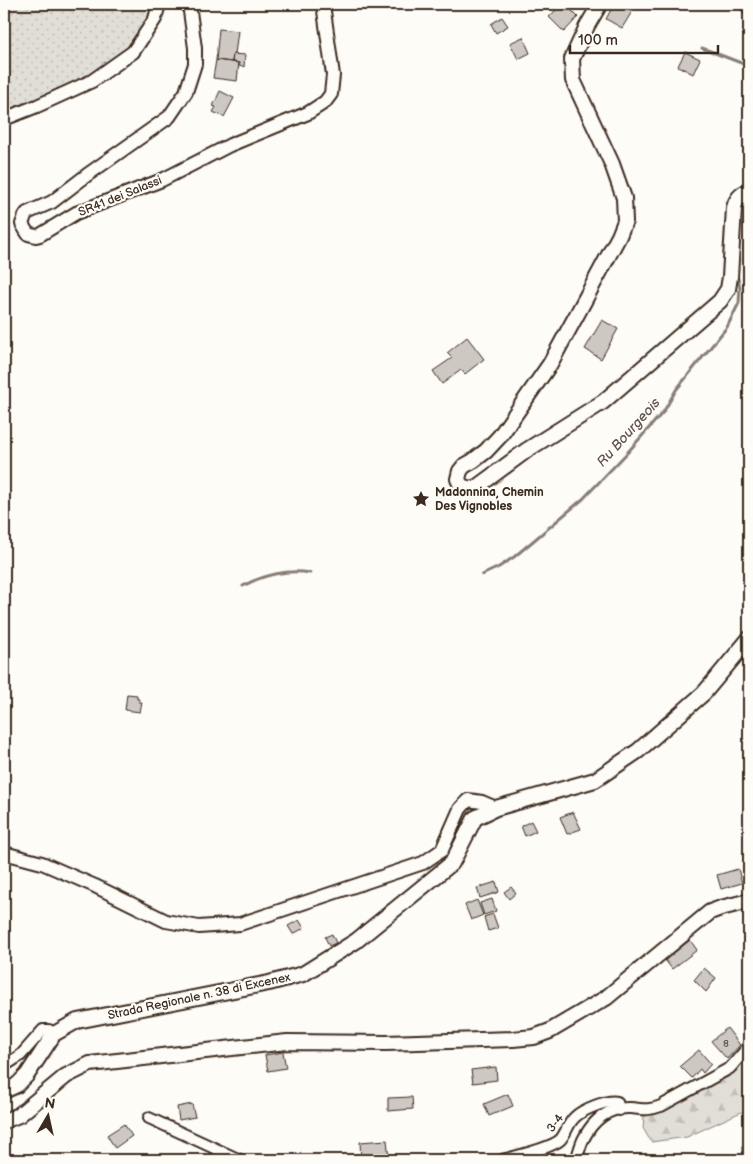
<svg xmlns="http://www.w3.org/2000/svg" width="753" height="1164" font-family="'Balsamiq Sans',sans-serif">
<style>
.grass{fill:url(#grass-dots);stroke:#8e847a}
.forest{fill:url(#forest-firs);stroke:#8e847a}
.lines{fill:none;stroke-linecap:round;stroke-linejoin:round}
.stream{stroke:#887d74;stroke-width:3}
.building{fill:#cdc8c2;stroke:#3b2a1e}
.minor-casing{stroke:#3b2a1e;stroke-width:14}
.tertiary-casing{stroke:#3b2a1e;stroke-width:16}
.secondary-casing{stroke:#3b2a1e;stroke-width:18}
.minor{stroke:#fdfcf7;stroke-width:10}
.tertiary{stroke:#fdfcf7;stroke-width:12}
.secondary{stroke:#fdfcf7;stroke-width:14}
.labels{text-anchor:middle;stroke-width:4.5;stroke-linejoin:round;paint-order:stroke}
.number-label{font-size:10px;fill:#605247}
.street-label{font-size:12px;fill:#3b2a1e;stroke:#fdfcf7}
.poi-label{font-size:12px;font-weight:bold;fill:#3b2a1e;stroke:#fdfcf7;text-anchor:start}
.water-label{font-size:14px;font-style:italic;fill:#615349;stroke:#fdfcf7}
</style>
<defs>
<pattern id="grass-dots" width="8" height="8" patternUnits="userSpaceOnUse" patternTransform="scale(1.25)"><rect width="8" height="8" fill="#e1ded7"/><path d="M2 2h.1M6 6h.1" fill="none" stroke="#c2bfb8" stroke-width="1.8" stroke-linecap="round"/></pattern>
<pattern id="forest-firs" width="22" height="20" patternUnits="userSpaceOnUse" patternTransform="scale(1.25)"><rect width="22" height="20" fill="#e1ded7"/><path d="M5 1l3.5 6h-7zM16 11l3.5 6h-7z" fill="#c2bfb8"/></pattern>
</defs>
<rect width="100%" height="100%" fill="#fdfcf7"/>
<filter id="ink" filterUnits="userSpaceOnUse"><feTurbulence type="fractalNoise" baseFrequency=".02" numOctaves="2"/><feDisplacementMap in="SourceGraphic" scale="10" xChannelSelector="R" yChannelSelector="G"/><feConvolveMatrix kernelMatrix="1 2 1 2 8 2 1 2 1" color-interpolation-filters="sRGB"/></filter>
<g filter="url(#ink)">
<path class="grass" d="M4 4H153C152 9 152 14 150 19 135 64 45 96 4 111Z"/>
<path class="forest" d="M749 1057V1114L741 1112 687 1137 651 1142 643 1128 644 1116 728 1077Z"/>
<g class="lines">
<path class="stream" d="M702 48 749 66
M482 575 499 567 514 557 583 499 627 453 664 411 676 390 727 327 739 303 740 287 736 270
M243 586C263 575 288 569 310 573"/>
</g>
<path class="building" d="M562 4H565L578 17 564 32 549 17Z
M614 4H622L633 10 622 28 606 19Z
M735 4H749V10L745 14Z
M502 17 508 26 496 33 491 24Z
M219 29 238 31 235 54H233L232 62 216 60Z
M523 37 530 53 518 59 510 43Z
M685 52 700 59 693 74 678 66Z
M233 54 245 55 244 67 239 66V63L232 62Z
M216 60 239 63 237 81 213 78Z
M220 91 234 98 224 117 213 112 216 107 213 106Z
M602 320 618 329 601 359 585 349Z
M467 337 484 359 465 374 461 370 442 384 433 371 452 358 447 353Z
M127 694 137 695V699H139V702H142L140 712 125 710Z
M573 812 581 829 567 834 560 817Z
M531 821 536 831 525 836 521 826Z
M738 869 742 883 721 889 717 875Z
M496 882 499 892 480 898 477 888Z
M511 887 516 893 509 899 504 892Z
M492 899 496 911 484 915 480 903Z
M477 900 483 915 471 920 465 905Z
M493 914 498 928 488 931 484 917Z
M299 920 304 928 293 934 288 926Z
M332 934 336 943 329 946 325 937Z
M690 940 697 950 672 969 665 960Z
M704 968 716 978 706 992 694 980Z
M727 1028 740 1045 727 1059 711 1041Z
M699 1050 711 1064 703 1073 700 1069 692 1078 680 1066Z
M283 1052 286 1068 268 1071 265 1055Z
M496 1067 497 1080 473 1083 471 1070Z
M508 1094 513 1106 489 1116 484 1104Z
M412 1097 413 1109 388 1111V1098Z
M192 1104 195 1117 179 1120 177 1107Z
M124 1124 132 1136 115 1148 107 1135Z
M387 1140 389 1158 361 1160 360 1142Z"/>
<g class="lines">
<g class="minor-casing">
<path id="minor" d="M4 1066 21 1055 43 1030H49L54 1034
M149 1118 240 1160
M502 1160C514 1157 551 1148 560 1140 566 1134 568 1123 575 1117 582 1110 608 1099 617 1102L619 1110
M576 1160C579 1153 580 1145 584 1138 593 1120 609 1107 630 1108 644 1109 647 1111 661 1106L730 1068 749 1046"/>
</g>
<g class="tertiary-casing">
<path id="tertiary" d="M189 4 195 48V64L186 92 169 117 87 175 52 202 27 213 25 216 22 224 28 234 36 236 40 235 76 213 162 180 230 145 308 113 325 102 331 94 333 75 323 4
M4 119 37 106 92 81 133 52 155 19 159 4
M4 853 42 863 95 886 166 921 199 927 240 924 423 863 442 850 460 809 468 800 482 802 496 808"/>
</g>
<g class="secondary-casing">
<path id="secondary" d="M600 4 587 26 572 59 573 80 612 164 624 198 625 221 619 236 581 307 550 364 500 436 486 451 473 461 464 466 460 471 458 479 461 486 470 489 477 487 527 450 603 402 720 301 728 289 730 277 734 208C736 199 740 194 749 191
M4 1091 17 1085 27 1075 54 1034 77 1021 269 983 303 974 356 941 452 863 475 818 496 808 595 780 638 751 704 693 749 639
M4 1121 19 1115 66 1076 90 1064 287 1042 386 1043 513 1039 534 1037 550 1031 606 998 710 912 721 908 749 901"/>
</g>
<use href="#minor" class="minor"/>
<use href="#tertiary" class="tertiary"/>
<use href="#secondary" class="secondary"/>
</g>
</g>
<defs>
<g id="sight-bare" transform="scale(1.35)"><path d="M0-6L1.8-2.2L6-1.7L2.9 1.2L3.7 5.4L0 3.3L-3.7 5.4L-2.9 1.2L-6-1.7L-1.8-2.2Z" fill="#3b2a1e" stroke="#fdfcf7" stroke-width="2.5" paint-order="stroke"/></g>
</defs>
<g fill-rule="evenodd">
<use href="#sight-bare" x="421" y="499"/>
</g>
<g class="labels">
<g class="number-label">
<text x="726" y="1047">8</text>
</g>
<g class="street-label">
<text transform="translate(120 196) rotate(-22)" y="4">SR41 dei Salassi</text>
<text transform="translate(199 996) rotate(-12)" y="4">Strada Regionale n. 38 di Excenex</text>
<text transform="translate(555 1123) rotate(-52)" y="4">3-4</text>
</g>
<g class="poi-label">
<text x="435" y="496">Madonnina, Chemin<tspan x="435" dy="14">Des Vignobles</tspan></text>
</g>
<g class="water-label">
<text transform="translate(628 432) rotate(-48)" y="5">Ru Bourgeois</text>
</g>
</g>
<rect width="753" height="1164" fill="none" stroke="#fdfcf7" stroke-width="20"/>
<rect x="10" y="10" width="733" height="1144" fill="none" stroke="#3b2a1e" stroke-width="2" filter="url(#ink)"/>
<g transform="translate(48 1116) rotate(9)" stroke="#fdfcf7" stroke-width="4" paint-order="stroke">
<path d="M0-4L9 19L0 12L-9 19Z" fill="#3b2a1e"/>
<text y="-8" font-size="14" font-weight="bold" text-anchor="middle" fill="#3b2a1e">N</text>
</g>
<path d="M570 45v8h148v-8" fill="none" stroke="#3b2a1e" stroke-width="2.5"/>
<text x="578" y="45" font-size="15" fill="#3b2a1e" stroke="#fdfcf7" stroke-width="4" paint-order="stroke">100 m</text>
</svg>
